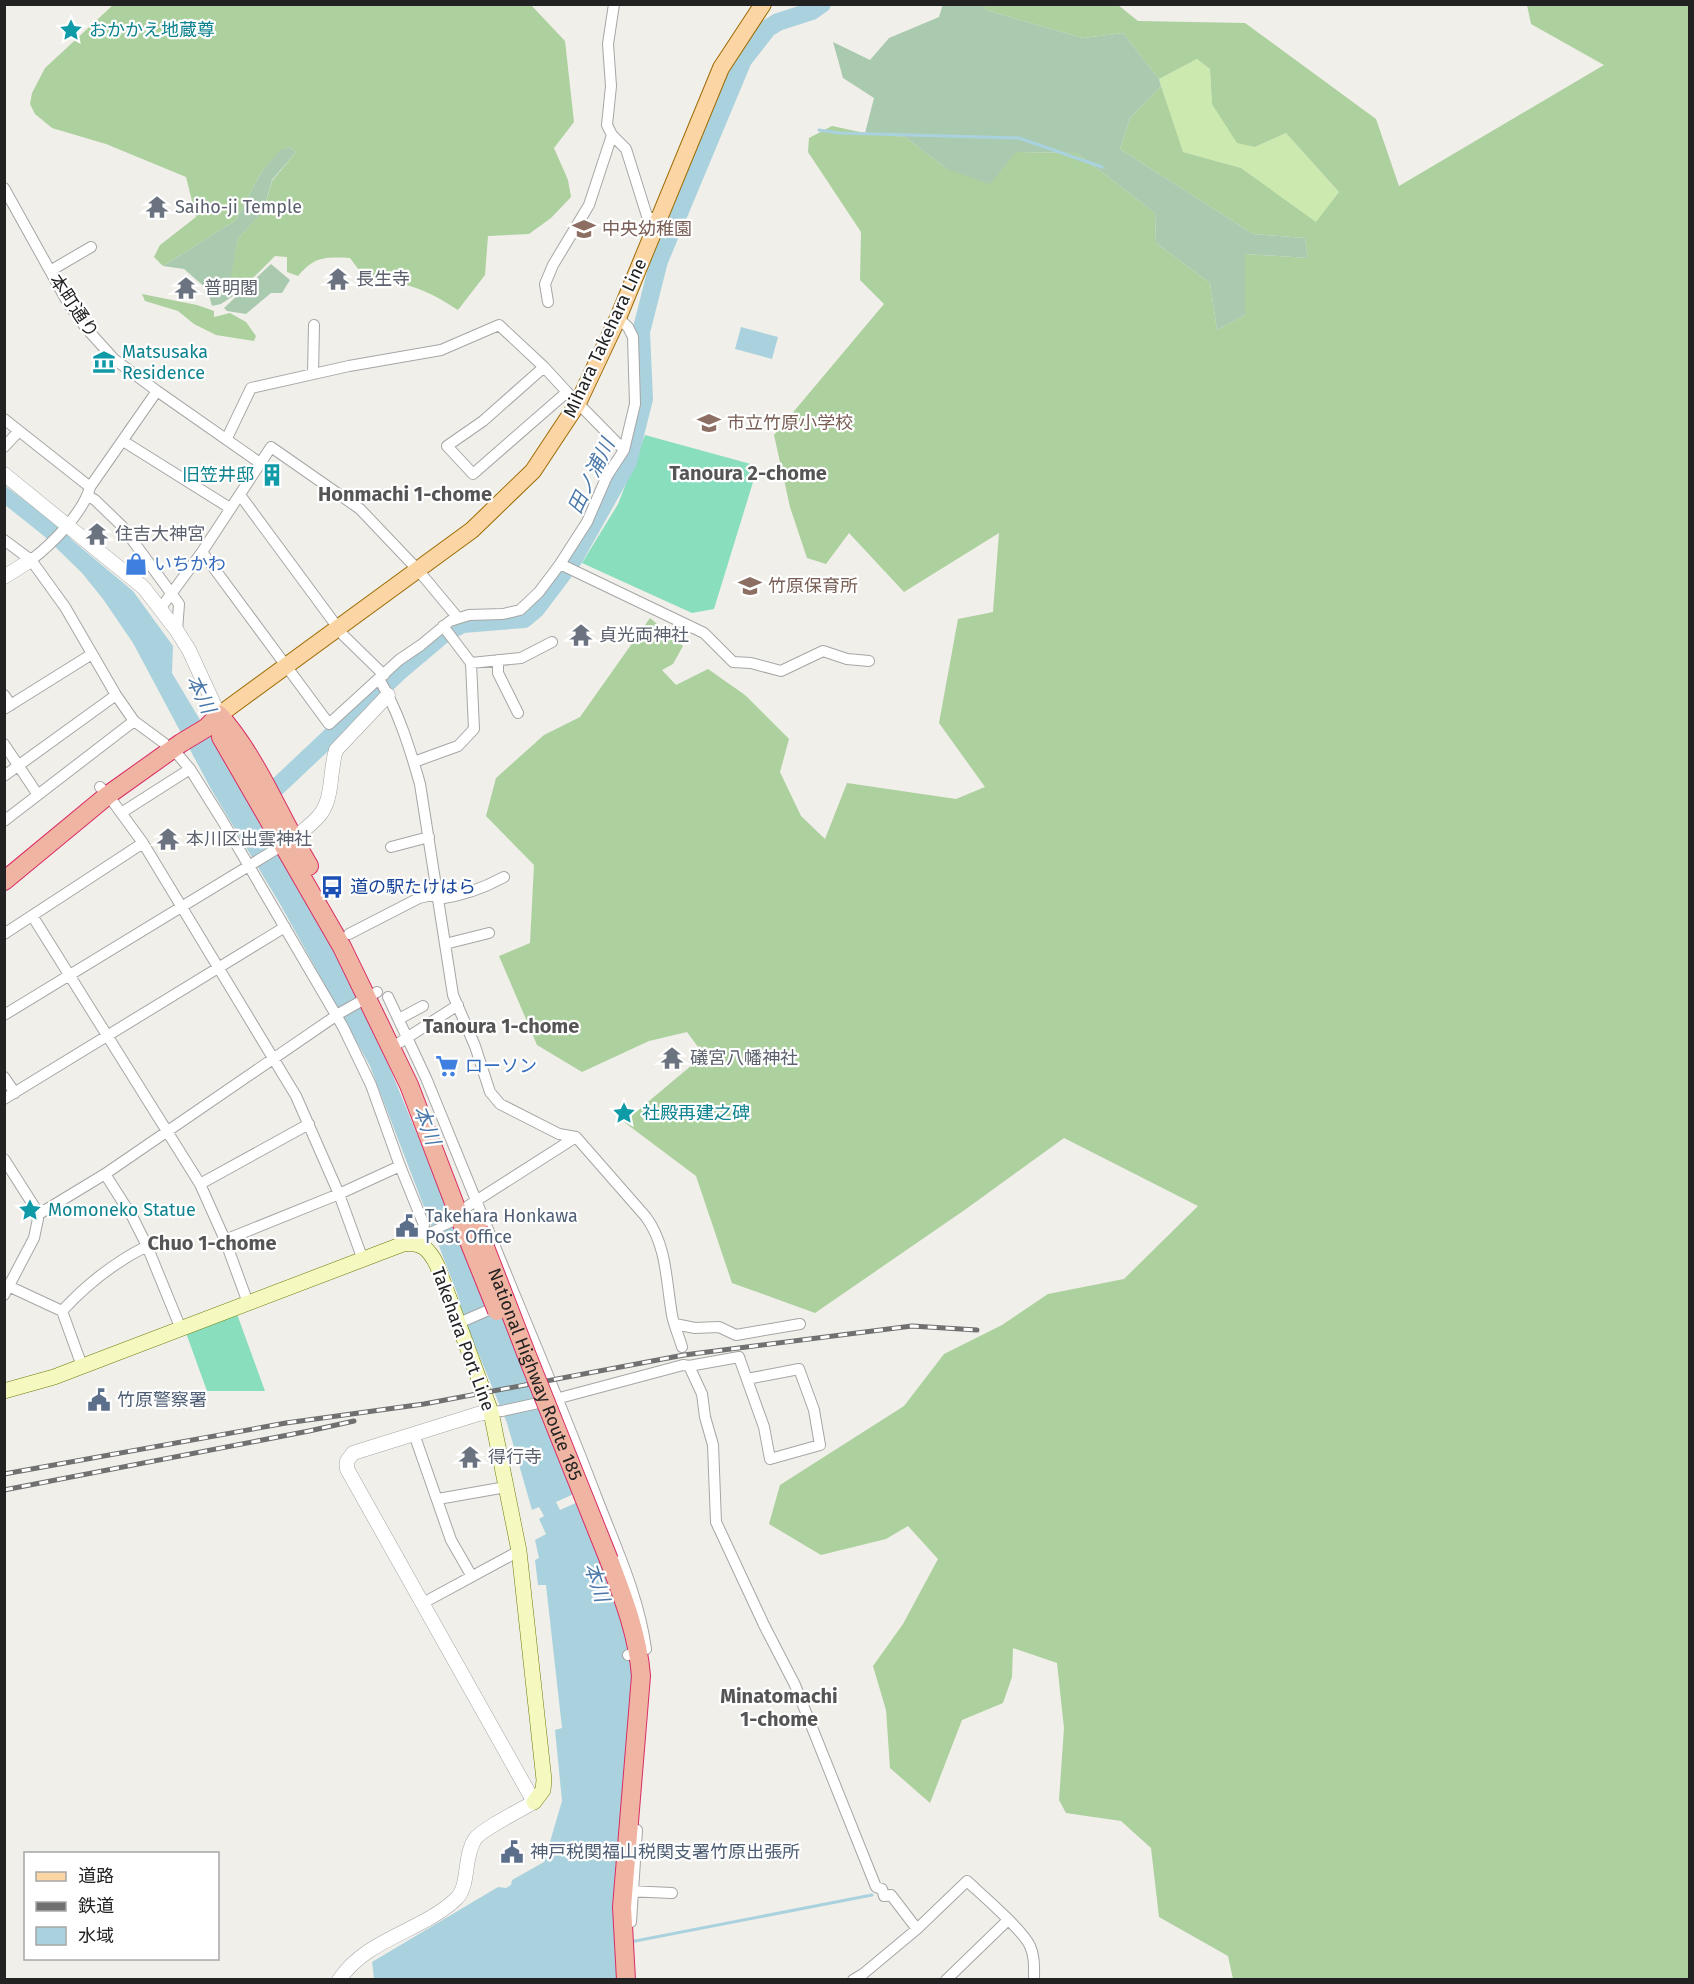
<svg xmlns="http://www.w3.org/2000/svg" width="1694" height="1984" font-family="'Fira Sans','Noto Sans JP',sans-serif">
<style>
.grass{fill:#cceab0}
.forest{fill:#acd09e}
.cemetery{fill:#aacaaf}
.pitch{fill:#89debe}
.water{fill:#aad2de}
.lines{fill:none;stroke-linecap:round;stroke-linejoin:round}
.stream{stroke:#aad2de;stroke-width:3}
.river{stroke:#aad2de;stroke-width:18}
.pedestrian-casing{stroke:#a6a6a6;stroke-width:10}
.minor-casing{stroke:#a6a6a6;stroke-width:12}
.tertiary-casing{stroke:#a6a6a6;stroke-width:15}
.secondary-casing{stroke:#6c7a07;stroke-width:16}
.primary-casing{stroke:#9c6b03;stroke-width:18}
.trunk-casing{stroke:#d92c65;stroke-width:20}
.pedestrian{stroke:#fff;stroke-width:8}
.minor{stroke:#fff;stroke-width:10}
.tertiary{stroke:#fff;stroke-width:14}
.secondary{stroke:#f5f9bf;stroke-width:15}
.primary{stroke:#fbd6a4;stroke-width:16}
.trunk{stroke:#f0b4a2;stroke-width:18}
.rail-casing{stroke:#707070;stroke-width:5}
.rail{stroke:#fff;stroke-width:3;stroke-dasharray:9;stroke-linecap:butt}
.trunk-bridge-casing{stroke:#d92c65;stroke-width:20;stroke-linecap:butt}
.trunk-bridge{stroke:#f0b4a2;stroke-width:18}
.labels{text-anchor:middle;stroke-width:4.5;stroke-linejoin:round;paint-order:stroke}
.culture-label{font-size:18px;fill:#0d838f;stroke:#fff;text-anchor:start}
.worship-label{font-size:18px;fill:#5b616d;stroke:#fff;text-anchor:start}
.education-label{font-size:18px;fill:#785e54;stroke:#fff;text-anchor:start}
.street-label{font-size:18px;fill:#222;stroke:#fff}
.shop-label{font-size:18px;fill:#366cbe;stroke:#fff;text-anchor:start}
.transit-label{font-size:18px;fill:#164399;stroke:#fff;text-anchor:start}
.service-label{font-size:18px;fill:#4e5e75;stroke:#fff;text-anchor:start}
.neighbourhood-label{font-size:20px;font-weight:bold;fill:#555;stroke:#fff}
.water-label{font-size:20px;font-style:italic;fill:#4b79a9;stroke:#fff}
</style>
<rect width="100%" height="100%" fill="#f1efe9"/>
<path class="grass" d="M1197 59 1210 69 1212 104 1255 147 1286 133 1339 192 1316 223 1241 168 1183 152 1174 130 1159 79Z"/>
<path class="forest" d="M1025 4 1029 6 1118 5 1138 21 1245 23 1376 119 1399 186 1604 65 1531 24 1527 5H1689V1979H1233L1228 1956 1159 1917 1151 1848 1121 1821 1066 1813 1059 1800 1064 1728 1057 1663 1013 1648 1012 1677 1003 1703 962 1720 930 1803 890 1768 886 1710 873 1666 903 1624 938 1559 908 1526 886 1539 821 1555 769 1524 780 1485 904 1406 944 1354 1002 1325 1048 1294 1124 1279 1198 1206 1064 1138 966 1209 815 1313 732 1283 696 1176 624 1122 704 1055 687 1032 649 1041 582 1072 537 1045 499 956 530 943 534 865 486 816 496 778 544 735 580 717 650 618 683 646 673 664 662 670 676 685 708 669 745 695 789 739 780 772 801 816 825 839 847 783 956 799 985 787 939 723 958 619 993 612 999 533 904 592 849 533 826 564 807 558 790 507 774 435 884 304 860 280 861 232 808 152 809 138 832 126 865 133 905 137 947 169 1016 152 1077 153 1155 213 1156 243 1210 283 1217 330 1245 315V254L1308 258 1305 238 1253 234 1120 149 1130 118 1161 86 1183 152 1241 168 1316 222 1339 192 1286 133 1255 147 1237 143 1212 104 1210 69 1197 59 1159 79 1123 33 1083 38 986 10 984 5Z
M113 5H531L565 41 574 122 554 148 568 180 571 197 551 218 529 234 488 236 485 275 458 310C427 290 405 280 368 282L350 258C325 257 315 256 298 276L287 272V257L275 256 238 293 227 292 238 238 263 212 272 181 296 152 289 147 279 152 262 171 236 220 163 266 154 257 160 245 196 217 186 177 106 144 52 128 35 114 30 104 32 93 45 68Z
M142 294 197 305 214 311V317L230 313 246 322 256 336 254 341 216 335 194 324 178 311 145 301Z"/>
<path class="cemetery" d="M943 4 984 5 986 10 1083 38 1123 33 1159 79 1161 86 1130 118 1120 149 1253 234 1305 238 1308 258 1245 254V315L1217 330 1210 283 1156 243 1155 213 1077 153 1016 152 990 184 947 169 905 137 865 133 874 98 843 78 833 42 870 60 889 38 939 17Z
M289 147 296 152 272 180 263 212 238 238 228 292H239L221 304 212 306 207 289 184 269 163 266 236 220 262 171 279 151Z
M271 264 290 280 282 293H271L246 314 227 311 224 308Z"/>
<path class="pitch" d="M645 435 758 466 714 609 692 613 582 563 618 504Z
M237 1314 265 1391H207L186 1333Z"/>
<path class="water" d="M741 327 778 337 772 359 735 349Z
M4 485 64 530 72 540 133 591 173 646 172 673 315 912 380 1044 459 1237 484 1226 587 1488 556 1502 560 1510 591 1496 639 1628 630 1870 631 1979H374L372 1962 498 1887 506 1888 511 1885 512 1880 544 1862 562 1801 555 1730 562 1728 546 1585H538L535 1560 539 1558 535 1540 546 1534 539 1519 544 1516 539 1507 532 1510 507 1423 465 1321 457 1293 370 1066 280 904 211 789 133 643 103 599 82 573 44 536 5 505Z"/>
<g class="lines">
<path class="stream" d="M819 130 839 133 1019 138 1102 167
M630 1942 872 1895"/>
<path class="river" d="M260 803 401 670 446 632 463 624 524 619 536 609 573 560 628 462 644 399 641 332 659 261 743 60 768 28 778 22 812 11 822 4"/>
<g class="pedestrian-casing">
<path id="pedestrian" d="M423 1235 455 1221"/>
</g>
<g class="minor-casing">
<path id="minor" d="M614 4 608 44 611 86 607 125 612 135 626 149 647 216 658 220
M4 188 68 303 86 328 114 359 157 391 260 463
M50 271 91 247
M548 302 545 284 553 265 589 205 612 135
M544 367 567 392
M313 374 314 325
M4 419 90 487
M227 438 251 388 349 366 441 350 499 325 544 367 483 421 447 446 473 474 567 392 624 450
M123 441 230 508
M4 447 19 431
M240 495 344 636 384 675
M88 496 95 500 122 526 179 604 177 631
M4 540 31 560 65 607 116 695 134 721 164 743
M202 552 329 724 399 660 421 645 450 621 469 615 503 614 520 610 539 592 560 564 587 522 607 476 624 450 635 404 633 337 628 327 618 318
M31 560C51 545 84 512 90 487L157 391
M560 564 704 633 733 662 751 663 781 671 823 651 847 659 869 661
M160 609 202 552 271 447 360 509 418 570 458 618
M443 626 471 663 521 658 552 642
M498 660V673L518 713
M379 679C398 710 410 749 420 784L453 995 475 1046 490 1092 500 1104 559 1134 576 1137 646 1217C667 1246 666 1281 672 1315 674 1326 679 1336 682 1347
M4 695 11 705
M4 709 92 654
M4 744 38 795
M171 750 179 756 190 769 222 820 343 1027 371 1085 400 1166 424 1225 421 1245
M414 762 458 746 474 729 471 663
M4 776 116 695
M100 787 108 795 143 843 296 1096 339 1194 363 1260
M121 813 190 769
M4 821 134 721
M391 847 429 837
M438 899C462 896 482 889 504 877
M33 917 200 1184 225 1240 248 1303
M4 934 143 843
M349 934 419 898 437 894
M445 944 489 933
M388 997 426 1078 516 1298
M4 1015 288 842
M399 1019 423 1006
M391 1048 458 1005
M4 1077 15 1093
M4 1099 285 927
M4 1159 39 1214
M105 1174 133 1218 147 1246 181 1329
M200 1184 309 1124
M468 1206 576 1137
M225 1240 339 1194 400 1166
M4 1284 62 1311C86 1285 115 1262 147 1246
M4 1295 34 1238 39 1214 105 1174 340 1013 377 992
M62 1311 82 1366
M459 1323 516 1298C544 1365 572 1433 598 1501 617 1550 639 1597 646 1649L628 1655
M675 1324 695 1328 719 1327 736 1335 800 1324
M689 1366 739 1357 740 1360 764 1427 770 1459 820 1445 814 1410 799 1369 747 1379
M491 1412 502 1411 552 1400 683 1365 689 1366 702 1394 705 1417 713 1445 716 1522 764 1625 795 1685 876 1887 882 1889 884 1896 891 1895 917 1929
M414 1434 451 1540 471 1575
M438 1499 506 1487
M423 1603 519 1551
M627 1891 672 1893
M631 1922 637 1830
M853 1980 863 1974 917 1929 967 1881C982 1895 1023 1930 1030 1946 1035 1957 1034 1968 1034 1980
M946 1980 1008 1920"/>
</g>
<g class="tertiary-casing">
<path id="tertiary" d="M4 474 144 588 177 631 189 650 219 715
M4 577 31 560
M293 839C301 832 311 825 318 817 334 800 329 772 336 750L388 695
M339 1980C367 1938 421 1932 456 1899 470 1886 463 1857 475 1839 481 1830 522 1809 534 1802L347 1469V1461L353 1453 478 1414 491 1412"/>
</g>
<g class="secondary-casing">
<path id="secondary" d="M4 1391 54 1377 403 1244C421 1241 429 1249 437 1265L491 1412 519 1551 544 1780 543 1790 534 1802"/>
</g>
<g class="primary-casing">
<path id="primary" d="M219 715 472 530 533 471 578 403 618 318 721 68 763 4"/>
</g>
<g class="trunk-casing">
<path id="trunk" d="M219 715 221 737 342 947 409 1085 466 1234
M219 715C258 759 279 816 309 866
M4 881 108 795 181 743 206 728 219 715
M609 1560C623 1597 638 1635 641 1676L622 1907 626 1980"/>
</g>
<use href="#pedestrian" class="pedestrian"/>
<use href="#minor" class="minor"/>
<use href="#tertiary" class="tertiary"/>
<use href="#secondary" class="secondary"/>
<use href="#primary" class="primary"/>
<use href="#trunk" class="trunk"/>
<g class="rail-casing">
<path id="rail" d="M4 1474 286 1423 424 1404 684 1355 912 1326 977 1330
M4 1490 309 1431 354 1421"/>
</g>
<use href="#rail" class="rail"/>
<g class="trunk-bridge-casing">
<g id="trunk-bridge">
<path id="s1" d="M478 1229 526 1353 609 1560"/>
<path d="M466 1234 497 1311"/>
</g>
</g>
<use href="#trunk-bridge" class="trunk-bridge"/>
</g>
<defs>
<g id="sight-bare" transform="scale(1.8)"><path d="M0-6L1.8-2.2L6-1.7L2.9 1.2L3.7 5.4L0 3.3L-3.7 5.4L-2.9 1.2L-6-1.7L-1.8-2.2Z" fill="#0f9aa8" stroke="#fff" stroke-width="2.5" paint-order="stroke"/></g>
<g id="temple-bare" transform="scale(1.8)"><path d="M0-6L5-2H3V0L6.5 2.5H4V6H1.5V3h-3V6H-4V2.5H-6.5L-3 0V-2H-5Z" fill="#6b7280" stroke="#fff" stroke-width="2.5" paint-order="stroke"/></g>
<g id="school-bare" transform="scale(1.8)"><path d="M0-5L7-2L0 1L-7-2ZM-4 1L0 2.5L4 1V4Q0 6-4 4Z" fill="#8d6e63" stroke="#fff" stroke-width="2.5" paint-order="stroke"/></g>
<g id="museum-bare" transform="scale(1.8)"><path d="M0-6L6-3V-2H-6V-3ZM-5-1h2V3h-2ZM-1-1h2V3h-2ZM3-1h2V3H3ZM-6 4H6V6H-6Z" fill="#0f9aa8" stroke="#fff" stroke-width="2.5" paint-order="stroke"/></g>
<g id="building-bare" transform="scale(1.8)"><path d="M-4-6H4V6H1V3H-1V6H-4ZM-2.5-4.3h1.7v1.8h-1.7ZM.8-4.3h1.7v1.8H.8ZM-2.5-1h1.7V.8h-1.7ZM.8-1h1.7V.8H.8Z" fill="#0f9aa8" stroke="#fff" stroke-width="2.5" paint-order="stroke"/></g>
<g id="shop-bare" transform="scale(1.8)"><path d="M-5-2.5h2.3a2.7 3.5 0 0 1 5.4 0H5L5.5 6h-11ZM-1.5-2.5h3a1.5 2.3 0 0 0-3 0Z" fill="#3f7fe0" stroke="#fff" stroke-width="2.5" paint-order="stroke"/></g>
<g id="bus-bare" transform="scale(1.8)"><path d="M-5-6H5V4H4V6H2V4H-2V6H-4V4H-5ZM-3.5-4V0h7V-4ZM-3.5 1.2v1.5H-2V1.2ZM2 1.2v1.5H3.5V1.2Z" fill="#1a4fb4" stroke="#fff" stroke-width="2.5" paint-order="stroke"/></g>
<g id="supermarket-bare" transform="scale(1.8)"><path d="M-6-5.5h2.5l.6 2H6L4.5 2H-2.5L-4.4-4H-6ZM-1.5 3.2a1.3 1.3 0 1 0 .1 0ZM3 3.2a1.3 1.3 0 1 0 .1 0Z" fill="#3f7fe0" stroke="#fff" stroke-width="2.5" paint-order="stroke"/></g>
<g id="civic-bare" transform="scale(1.8)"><path d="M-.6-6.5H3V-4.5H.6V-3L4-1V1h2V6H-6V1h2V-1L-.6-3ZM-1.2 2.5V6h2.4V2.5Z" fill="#5c6f8a" stroke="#fff" stroke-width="2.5" paint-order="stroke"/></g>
</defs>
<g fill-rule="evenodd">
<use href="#sight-bare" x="71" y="30"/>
<use href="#temple-bare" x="157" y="207"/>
<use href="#school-bare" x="584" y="229"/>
<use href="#temple-bare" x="338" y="279"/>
<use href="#temple-bare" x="186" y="288"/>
<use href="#museum-bare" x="104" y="362"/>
<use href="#school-bare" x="709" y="423"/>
<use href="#building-bare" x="272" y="475"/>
<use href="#temple-bare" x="97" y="534"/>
<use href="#shop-bare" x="136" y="564"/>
<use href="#school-bare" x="750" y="586"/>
<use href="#temple-bare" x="581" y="635"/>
<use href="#temple-bare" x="168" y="839"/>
<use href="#bus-bare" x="332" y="887"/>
<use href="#temple-bare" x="672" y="1058"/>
<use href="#supermarket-bare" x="447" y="1066"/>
<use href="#sight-bare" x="624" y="1113"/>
<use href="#sight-bare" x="30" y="1210"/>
<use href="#civic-bare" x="407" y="1226"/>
<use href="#civic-bare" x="99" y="1400"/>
<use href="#temple-bare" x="470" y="1457"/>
<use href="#civic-bare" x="512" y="1852"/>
</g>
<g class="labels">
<g class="culture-label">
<text x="89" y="36">おかかえ地蔵尊</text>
<text x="122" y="358">Matsusaka<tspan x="122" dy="21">Residence</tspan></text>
<text x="254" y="481" text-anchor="end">旧笠井邸</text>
<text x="642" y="1119">社殿再建之碑</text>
<text x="48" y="1216">Momoneko Statue</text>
</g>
<g class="worship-label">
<text x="175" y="213">Saiho-ji Temple</text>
<text x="356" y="285">長生寺</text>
<text x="204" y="294">普明閣</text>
<text x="115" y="540">住吉大神宮</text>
<text x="599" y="641">貞光両神社</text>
<text x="186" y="845">本川区出雲神社</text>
<text x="690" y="1064">礒宮八幡神社</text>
<text x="488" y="1463">得行寺</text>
</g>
<g class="education-label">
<text x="602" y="235">中央幼稚園</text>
<text x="727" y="429">市立竹原小学校</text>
<text x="768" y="592">竹原保育所</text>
</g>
<g class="street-label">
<text transform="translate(74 306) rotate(56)" y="6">本町通り</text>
<text transform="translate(605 338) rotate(-65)" y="6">Mihara Takehara Line</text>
<text transform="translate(463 1339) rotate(70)" y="6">Takehara Port Line</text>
<text dy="6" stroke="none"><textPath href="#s1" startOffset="156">National Highway Route 185</textPath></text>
</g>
<g class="shop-label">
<text x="154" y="570">いちかわ</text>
<text x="465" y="1072">ローソン</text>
</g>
<g class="transit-label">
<text x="350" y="893">道の駅たけはら</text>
</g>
<g class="service-label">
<text x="425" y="1222">Takehara Honkawa<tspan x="425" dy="21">Post Office</tspan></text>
<text x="117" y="1406">竹原警察署</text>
<text x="530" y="1858">神戸税関福山税関支署竹原出張所</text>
</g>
<g class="neighbourhood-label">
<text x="748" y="480">Tanoura 2-chome</text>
<text x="405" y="501">Honmachi 1-chome</text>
<text x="501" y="1033">Tanoura 1-chome</text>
<text x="212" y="1250">Chuo 1-chome</text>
<text x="779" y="1703">Minatomachi<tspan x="779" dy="23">1-chome</tspan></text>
</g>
<g class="water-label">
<text transform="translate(591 476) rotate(-64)" y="7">田ノ浦川</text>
<text transform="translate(201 694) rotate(64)" y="7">本川</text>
<text transform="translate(427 1125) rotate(69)" y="7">本川</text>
<text transform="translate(597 1582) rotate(72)" y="7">本川</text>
</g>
</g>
<rect width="1694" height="1984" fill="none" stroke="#222222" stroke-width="12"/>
<rect x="24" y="1852" width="195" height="108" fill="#ffffff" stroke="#a7a7a7" stroke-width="1.5"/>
<rect x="36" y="1872" width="30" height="9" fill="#fbd6a4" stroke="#a7a7a7" stroke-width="1.5"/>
<text x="78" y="1882" font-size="18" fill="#222222">道路</text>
<rect x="36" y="1902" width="30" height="9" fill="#707070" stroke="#a7a7a7" stroke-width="1.5"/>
<text x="78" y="1912" font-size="18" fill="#222222">鉄道</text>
<rect x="36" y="1927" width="30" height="18" fill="#aad2de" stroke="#a7a7a7" stroke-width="1.5"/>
<text x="78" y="1942" font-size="18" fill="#222222">水域</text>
</svg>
